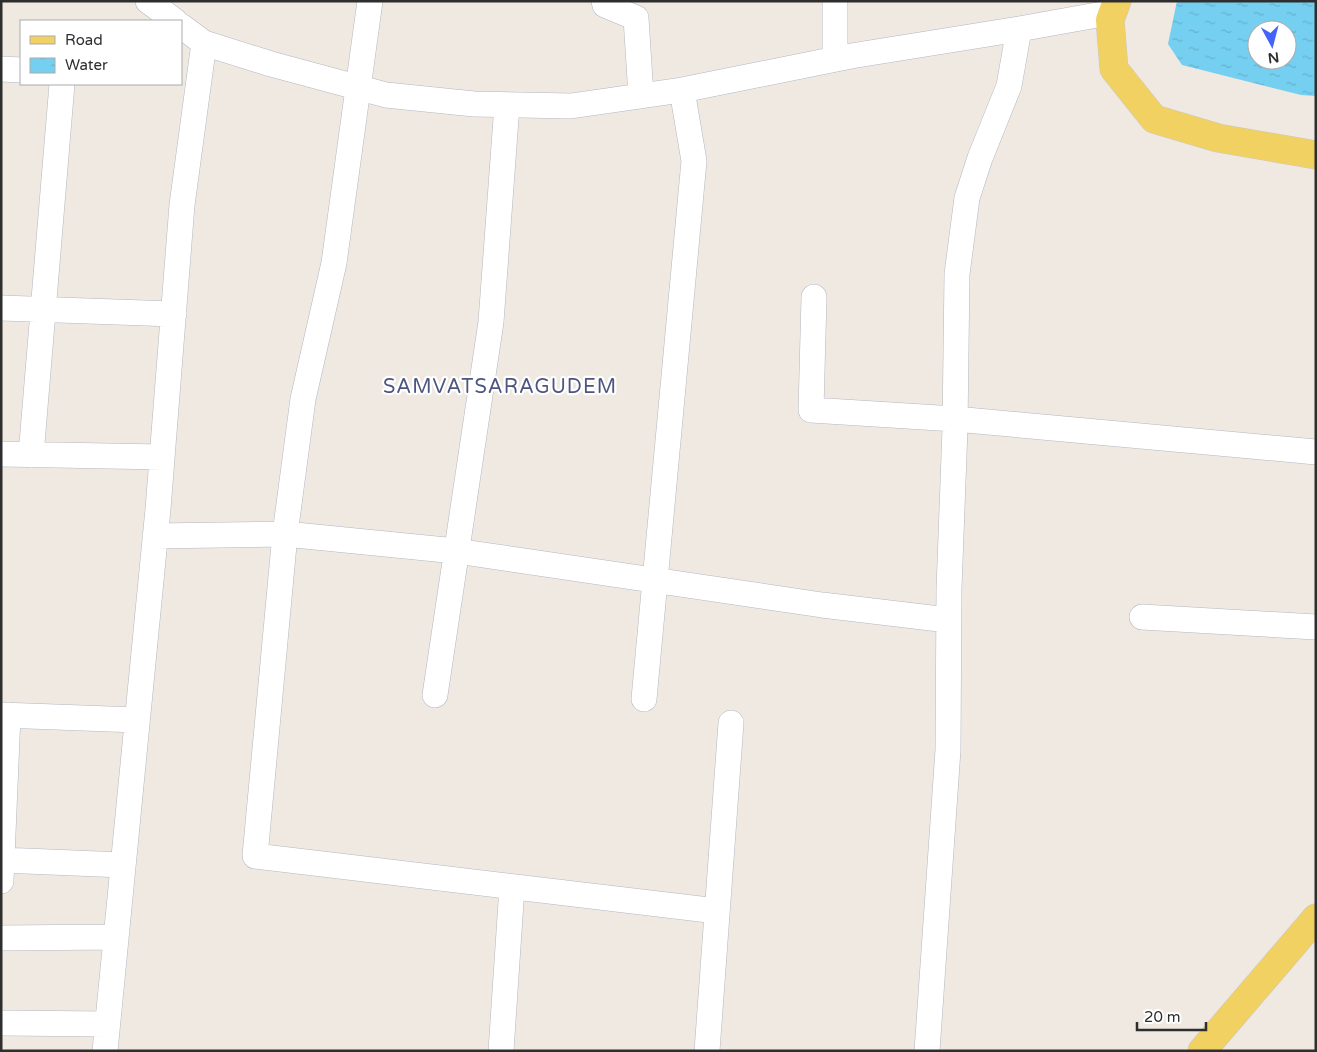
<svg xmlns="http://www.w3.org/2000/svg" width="1317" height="1052" font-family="'Varela Round',sans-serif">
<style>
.water{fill:url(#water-ripples);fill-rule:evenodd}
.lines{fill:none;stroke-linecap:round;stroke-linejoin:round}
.street-casing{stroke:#b4b7c1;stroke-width:26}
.primary-casing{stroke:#c9c9c9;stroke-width:29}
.street{stroke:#fff;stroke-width:25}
.primary{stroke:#f2d163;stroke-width:28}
.labels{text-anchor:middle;stroke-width:4.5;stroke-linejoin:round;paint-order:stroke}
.quarter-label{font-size:20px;letter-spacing:1px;fill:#4d5680;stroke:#fff}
</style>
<defs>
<pattern id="water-ripples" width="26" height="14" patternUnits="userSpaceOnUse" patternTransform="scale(1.25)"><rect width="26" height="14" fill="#75cff0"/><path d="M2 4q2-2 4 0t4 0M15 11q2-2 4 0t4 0" fill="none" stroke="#66b2ce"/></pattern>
</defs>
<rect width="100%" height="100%" fill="#efe9e1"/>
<path class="water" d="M1177 1H1316V96L1301 95 1182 65 1168 44ZM1257 30H1287V60H1257Z"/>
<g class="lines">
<g class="street-casing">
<path id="street" d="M148 1 175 21
M370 1 334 263 303 399 285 534 255 856 717 911
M604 1 605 5 636 18 641 96
M181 26 204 43 271 64 386 95 474 104 571 106 682 90 851 56 1019 29 1114 12
M835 59V1
M1 69 21 70
M814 297 811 410 955 419 1316 452
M1 308 174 314
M1 454 162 457
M31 455 62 84
M155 536 285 534 456 551 822 605 948 620
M1142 617 1316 627
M435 695 491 322 507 105
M644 699 694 161 682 90
M1 715 137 720
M1 860 123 865
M1 881 8 715
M1 938 116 937
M1 1023 107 1024
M105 1051 158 509 182 205 204 43
M501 1051 512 887
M707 1051 731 723
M927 1051 948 750 949 589 955 428 957 274 967 198 980 158 1009 86 1019 29"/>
</g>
<g class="primary-casing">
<path id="primary" d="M1117 1 1110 20 1114 69 1154 119 1218 138 1316 155
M1202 1051 1316 918"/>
</g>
<use href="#street" class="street"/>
<use href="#primary" class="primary"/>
</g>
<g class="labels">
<g class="quarter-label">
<text x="500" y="393">SAMVATSARAGUDEM</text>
</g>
</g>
<rect width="1317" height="1052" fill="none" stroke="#2e2e2e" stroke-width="5"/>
<rect x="20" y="20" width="162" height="65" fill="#ffffff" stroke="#ababab"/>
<rect x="30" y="36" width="25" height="8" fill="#f2d163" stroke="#ababab"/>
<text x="65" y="45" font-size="15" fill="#2e2e2e">Road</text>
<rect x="30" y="58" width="25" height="15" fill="url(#water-ripples)" stroke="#ababab"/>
<text x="65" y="70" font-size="15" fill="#2e2e2e">Water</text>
<g transform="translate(1272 45) rotate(173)"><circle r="24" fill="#ffffff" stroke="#ababab"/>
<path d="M0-4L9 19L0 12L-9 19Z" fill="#4264fb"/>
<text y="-8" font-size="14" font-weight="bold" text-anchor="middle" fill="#2e2e2e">N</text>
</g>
<path d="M1137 1022v8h69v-8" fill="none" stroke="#2e2e2e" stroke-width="2.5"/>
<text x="1144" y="1022" font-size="15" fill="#2e2e2e" stroke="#ffffff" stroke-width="4" paint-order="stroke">20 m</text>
</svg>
